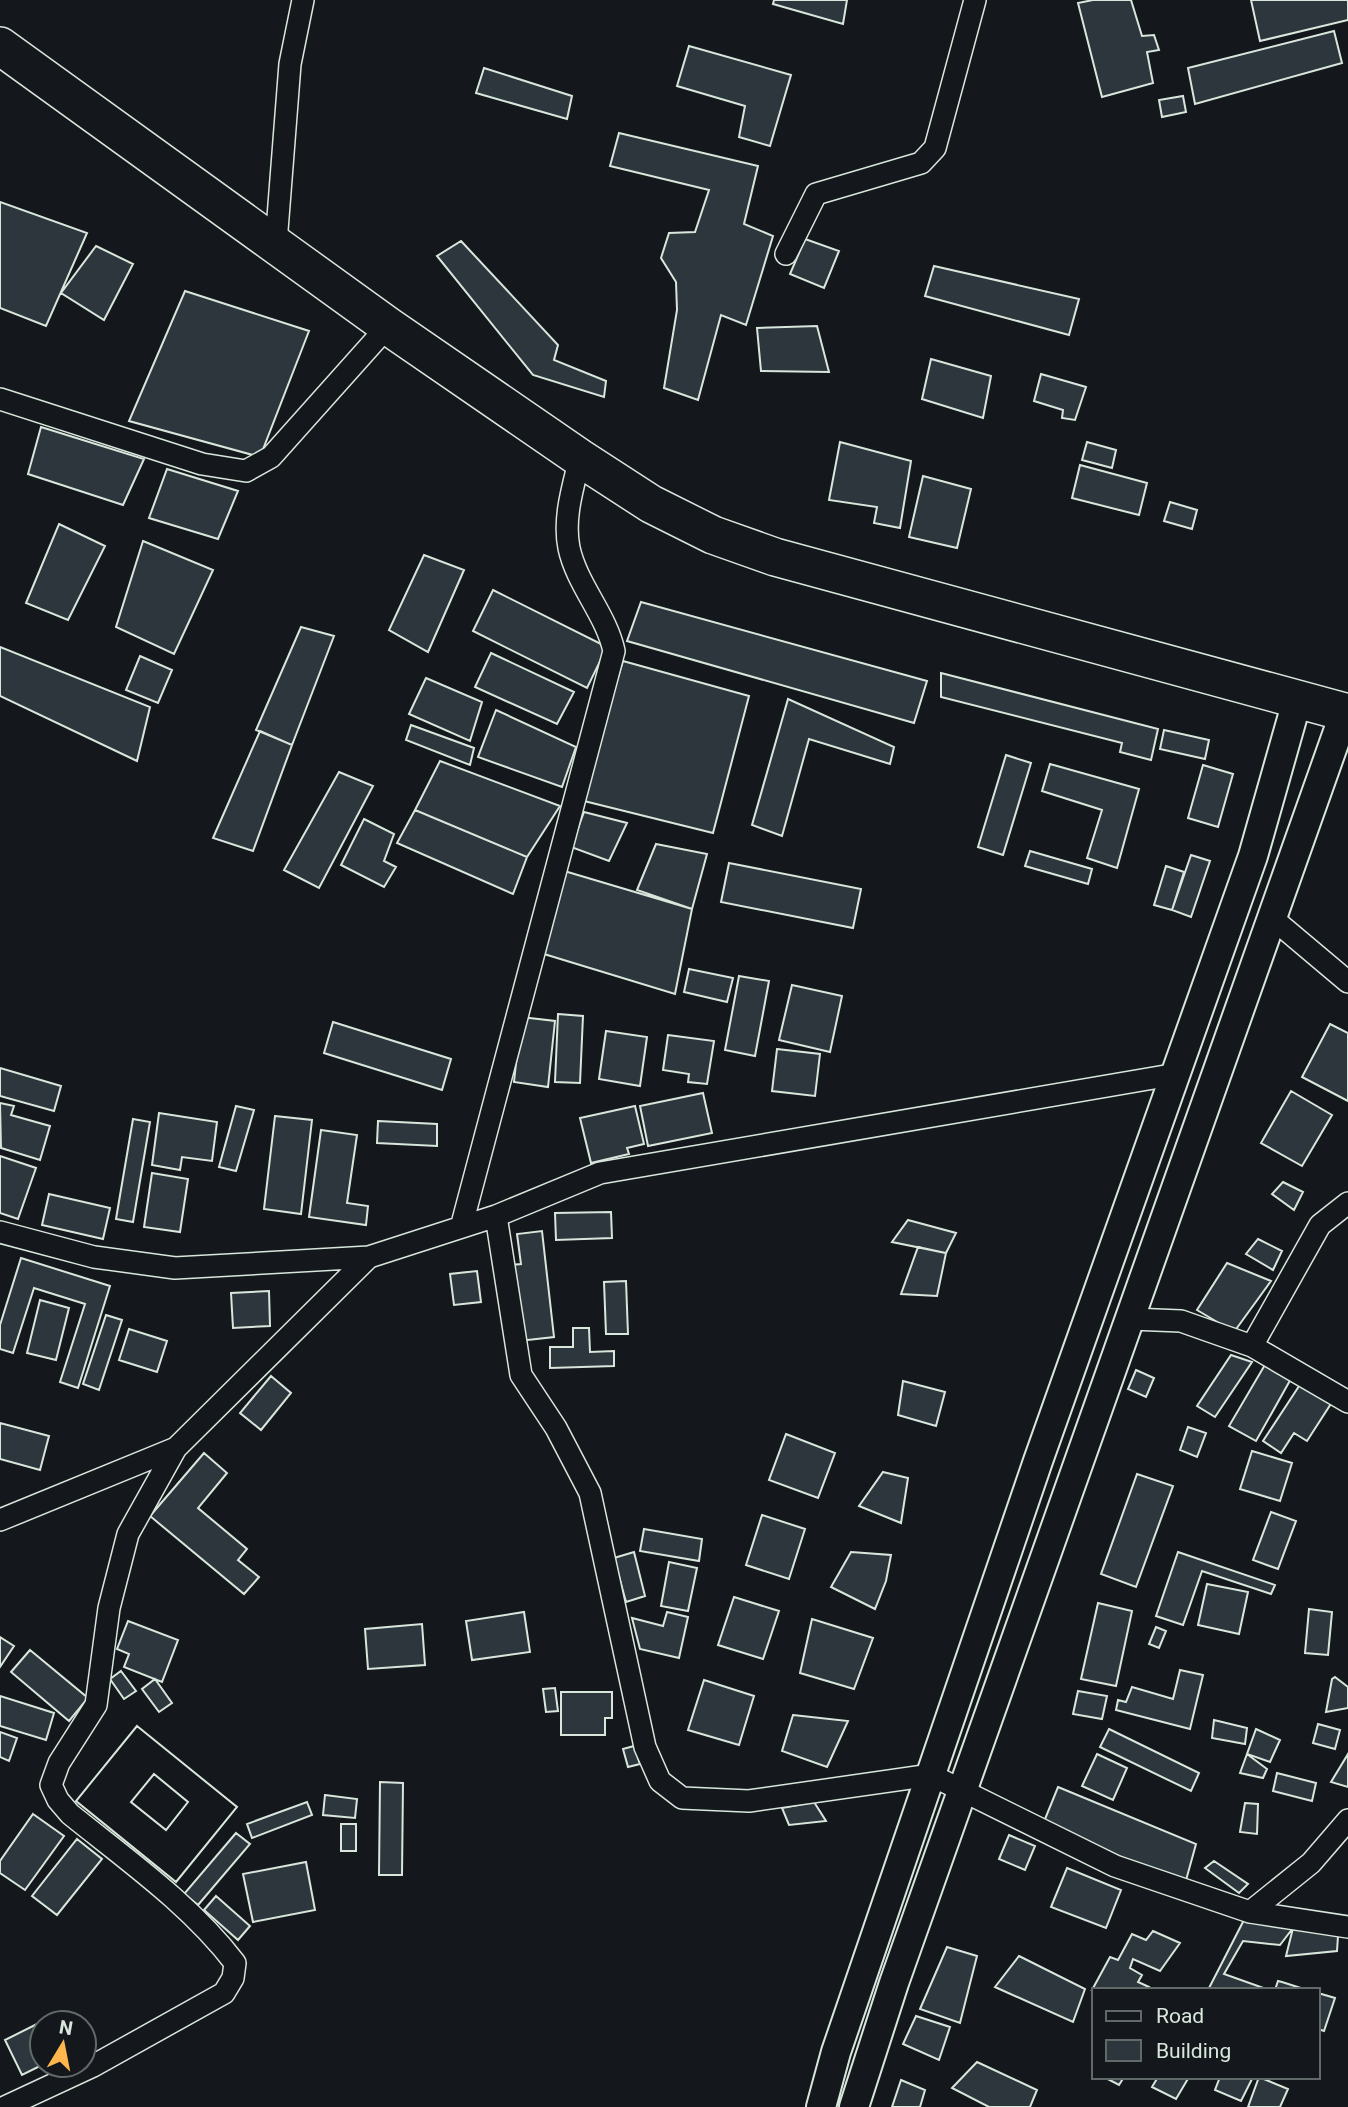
<svg xmlns="http://www.w3.org/2000/svg" width="1348" height="2107" font-family="Roboto,sans-serif">
<style>
.building{fill:#2c363c;stroke:#d8e6dc;stroke-width:2;fill-rule:evenodd}
.lines{fill:none;stroke-linecap:round;stroke-linejoin:round}
.street-casing{stroke:#d8e6dc;stroke-width:24}
.secondary-casing{stroke:#d8e6dc;stroke-width:32}
.highway-casing{stroke:#d8e6dc;stroke-width:40}
.street{stroke:#14181c;stroke-width:21}
.secondary{stroke:#14181c;stroke-width:28}
.highway{stroke:#14181c;stroke-width:37}
</style>
<rect width="100%" height="100%" fill="#14181c"/>
<path class="building" d="M774 0H847L843 24 773 4Z
M1093 0H1131L1142 36 1154 35 1159 50 1147 52 1153 83 1102 97 1078 3Z
M1251 0H1348V20L1260 41Z
M1334 31 1342 63 1195 104 1188 68Z
M689 46 791 75 770 146 739 137 745 106 677 86Z
M484 68 572 96 567 119 476 93Z
M1183 96 1186 112 1162 117 1159 100Z
M619 133 758 166 744 224 773 236 746 325 721 315 698 400 664 388 677 310 676 282 661 258 669 233 695 232 709 190 610 166Z
M0 202 87 233 46 326 0 308Z
M805 239 839 251 824 288 790 274Z
M461 241 558 345 554 360 606 381 604 397 533 375 437 256Z
M96 246 133 264 104 320 61 293Z
M934 266 1079 299 1069 335 925 296Z
M185 291 309 331 260 457 129 421Z
M817 326 829 372 761 371 757 328Z
M931 359 991 376 983 418 922 399Z
M1041 374 1086 387 1075 420 1062 418 1063 410 1034 401Z
M41 427 144 459 123 505 28 474Z
M840 442 911 461 900 528 874 523 877 507 829 500Z
M1087 442 1116 450 1112 468 1082 460Z
M1080 465 1147 483 1139 515 1072 498Z
M167 469 238 491 218 539 149 518Z
M923 476 971 489 957 548 909 537Z
M1170 502 1197 510 1192 529 1164 521Z
M59 524 105 546 68 620 26 603Z
M143 541 213 570 174 654 116 627Z
M424 555 464 570 428 652 389 630Z
M493 590 607 647 587 688 473 631Z
M641 602 927 681 914 723 627 641Z
M301 627 334 636 292 745 256 730Z
M0 647 150 707 137 761 0 696Z
M491 653 574 692 557 724 475 687Z
M140 656 172 670 158 703 126 690Z
M623 661 749 696 713 833 580 800Z
M941 673 1158 729 1151 760 1120 752 1122 743 941 697Z
M426 678 482 702 470 741 409 714Z
M788 699 894 747 890 764 809 739 782 836 752 825Z
M496 710 576 747 562 787 478 757Z
M411 725 474 748 470 765 406 740Z
M1164 730 1209 740 1205 759 1160 749Z
M260 731 292 745 253 851 213 838Z
M1006 755 1031 763 1003 855 978 847Z
M440 761 560 806 527 857 415 810Z
M1050 764 1139 789 1117 868 1087 858 1102 810 1042 791Z
M1203 765 1233 774 1218 827 1188 818Z
M339 772 373 786 319 888 284 870Z
M415 810 527 857 513 894 397 843Z
M584 812 627 823 609 861 571 847Z
M364 819 394 834 384 861 396 867 384 887 341 865Z
M656 844 707 854 692 909 637 890Z
M1030 851 1092 869 1088 884 1025 866Z
M1191 855 1210 861 1191 917 1172 910Z
M729 863 861 889 853 928 721 902Z
M1166 866 1184 872 1172 910 1154 905Z
M561 870 692 909 675 994 544 954Z
M689 969 733 978 727 1002 684 992Z
M739 976 769 981 755 1056 725 1050Z
M792 985 842 996 830 1052 779 1040Z
M558 1014 583 1016 580 1083 555 1082Z
M521 1017 555 1021 548 1087 514 1082Z
M333 1022 451 1059 442 1090 324 1053Z
M1330 1024 1348 1033V1101L1302 1077Z
M606 1031 647 1037 640 1086 599 1079Z
M668 1035 714 1041 707 1084 688 1082 689 1074 663 1070Z
M777 1049 820 1054 815 1096 772 1091Z
M0 1068 61 1086 54 1111 0 1096Z
M1291 1091 1332 1115 1302 1166 1261 1143Z
M703 1093 712 1133 648 1146 640 1106Z
M0 1103 14 1106 11 1115 50 1126 40 1160 1 1148Z
M236 1106 254 1110 236 1171 219 1167Z
M635 1106 644 1144 627 1148 629 1154 591 1163 580 1118Z
M159 1113 217 1122 212 1161 182 1157 180 1170 152 1165Z
M275 1116 312 1120 301 1214 264 1209Z
M133 1119 150 1122 133 1222 116 1219Z
M378 1121 437 1124V1146L377 1143Z
M321 1130 357 1135 347 1203 368 1206 366 1225 309 1217Z
M0 1156 36 1168 18 1219 0 1213Z
M152 1173 188 1179 180 1232 144 1227Z
M1283 1182 1303 1192 1294 1210 1272 1194Z
M49 1194 110 1208 103 1239 42 1225Z
M611 1212 612 1238 556 1240 555 1213Z
M908 1220 956 1233 946 1253 892 1242Z
M542 1231 554 1337 519 1341 511 1265 521 1264 517 1234Z
M1258 1239 1282 1251 1273 1270 1246 1254Z
M918 1247 946 1253 937 1296 901 1294Z
M21 1258 110 1286 78 1388 60 1382 85 1304 34 1288 13 1353 0 1349V1325Z
M1227 1263 1271 1281 1234 1332 1197 1310Z
M477 1271 481 1302 454 1305 450 1274Z
M626 1281 628 1334H606L604 1282Z
M269 1291 270 1326 233 1328 231 1293Z
M40 1300 69 1308 56 1360 27 1353Z
M106 1315 122 1320 99 1390 83 1384Z
M573 1328H589L590 1352 614 1351V1366L550 1368V1347H573Z
M129 1329 167 1341 157 1372 119 1360Z
M1231 1355 1252 1362 1215 1417 1197 1406Z
M1266 1363 1292 1377 1256 1441 1229 1426Z
M1136 1370 1154 1378 1146 1397 1128 1389Z
M271 1376 291 1393 261 1430 240 1413Z
M1303 1380 1334 1399 1307 1441 1294 1433 1281 1453 1263 1441Z
M903 1381 945 1392 936 1426 898 1415Z
M0 1423 49 1436 40 1470 0 1459Z
M1188 1427 1206 1433 1197 1457 1180 1450Z
M786 1434 835 1453 818 1498 769 1480Z
M1252 1451 1292 1463 1280 1501 1240 1489Z
M204 1453 227 1473 198 1508 247 1549 238 1560 259 1577 244 1594 150 1516Z
M883 1472 908 1478 901 1523 859 1506Z
M1137 1474 1173 1486 1136 1587 1101 1574Z
M1271 1512 1296 1521 1278 1569 1253 1560Z
M762 1515 805 1529 789 1579 746 1565Z
M644 1529 702 1539 699 1561 640 1551Z
M634 1552 645 1596 626 1602 614 1558Z
M851 1552 891 1555 886 1581 875 1609 831 1587Z
M1178 1552 1275 1585 1271 1594 1202 1571 1183 1625 1156 1616Z
M669 1562 697 1568 688 1611 661 1606Z
M1207 1584 1248 1592 1239 1634 1198 1625Z
M734 1597 779 1611 763 1659 718 1645Z
M1098 1603 1132 1611 1116 1686 1081 1679Z
M1309 1609 1332 1612 1328 1655 1305 1653Z
M524 1612 530 1652 472 1660 466 1621Z
M667 1612 688 1617 679 1658 640 1649 632 1618 663 1626Z
M812 1619 873 1638 854 1689 800 1673Z
M128 1621 178 1640 162 1682 124 1667 129 1654 117 1649Z
M422 1624 425 1665 368 1669 365 1629Z
M1156 1627 1166 1631 1159 1648 1149 1644Z
M0 1637 14 1646 0 1667Z
M30 1650 88 1698 69 1721 11 1672Z
M1180 1670 1203 1675 1190 1729 1116 1710 1118 1700 1126 1702 1132 1687 1173 1699Z
M121 1671 136 1691 124 1699 110 1679Z
M1335 1677 1348 1687V1708L1326 1712 1332 1679Z
M155 1679 172 1703 159 1712 142 1689Z
M704 1680 754 1696 739 1745 688 1730Z
M555 1688 558 1711 546 1712 543 1689Z
M1078 1691 1107 1696 1102 1719 1073 1714Z
M561 1692H612V1718H605V1735H561Z
M0 1696 54 1713 46 1740 0 1726Z
M793 1715 848 1721 827 1767 782 1751Z
M1214 1720 1247 1728 1245 1744 1212 1738Z
M1318 1724 1340 1730 1335 1749 1313 1743Z
M137 1726 237 1807 176 1882 76 1801ZM154 1774 188 1802 166 1830 131 1802Z
M137 1726 237 1807 176 1882 76 1801Z
M1109 1729 1199 1773 1191 1791 1100 1747Z
M1256 1729 1280 1740 1270 1762 1247 1754Z
M0 1732 17 1738 9 1761 0 1757Z
M634 1746 640 1764 628 1767 623 1749Z
M1097 1754 1127 1768 1113 1800 1082 1786Z
M1247 1754 1267 1769 1263 1778 1240 1773Z
M1348 1754V1787L1331 1782Z
M1277 1773 1316 1783 1312 1801 1273 1791Z
M154 1774 188 1802 166 1830 131 1802Z
M380 1782 403 1783 402 1875H379Z
M1058 1787 1196 1844 1185 1884 1043 1824Z
M325 1795 357 1799 355 1818 323 1815Z
M307 1802 312 1815 252 1838 247 1824Z
M814 1802 826 1821 789 1825 782 1808Z
M1245 1803 1258 1804 1257 1834 1240 1832Z
M33 1814 64 1836 25 1890 0 1873V1861Z
M341 1824H356V1851H341Z
M236 1833 250 1844 198 1905 184 1894Z
M1009 1835 1035 1846 1025 1870 999 1859Z
M77 1839 102 1859 57 1915 32 1896Z
M1214 1861 1248 1884 1239 1893 1205 1868Z
M306 1862 315 1910 253 1922 243 1874Z
M1067 1868 1121 1890 1106 1928 1051 1907Z
M216 1896 250 1926 238 1940 204 1910Z
M1245 1918 1293 1928 1280 1945 1243 1941 1224 1974 1269 1990H1208Z
M1293 1928 1338 1936 1337 1951 1286 1956Z
M1153 1931 1180 1943 1160 1971 1133 1959 1130 1968 1142 1975 1138 1982 1149 1987 1147 1990H1092L1110 1957 1118 1960 1132 1934 1146 1940Z
M947 1947 977 1956 960 2023 920 2009Z
M1019 1956 1085 1989 1073 2022 995 1987Z
M1278 1981 1282 1982 1307 1990H1275Z
M1318 1993 1335 1998 1324 2031 1318 2029Z
M916 2016 950 2027 939 2060 903 2044Z
M43 2021 42 2065 22 2075 5 2040Z
M977 2062 1037 2090 1030 2107H989L952 2088Z
M1104 2077H1124L1119 2085Z
M1158 2077H1189L1176 2099 1152 2087Z
M1220 2077H1253L1241 2101 1215 2090Z
M1259 2077 1288 2089 1280 2107H1248Z
M901 2080 925 2090 920 2107H892Z"/>
<g class="lines">
<g class="street-casing">
<path id="street" d="M276 243 290 64 303 0
M786 254 816 194 921 163 935 148 975 0
M0 399 202 464 246 471 271 457 388 326
M1272 918 1348 982
M496 1216 521 1375 556 1428 590 1493 645 1747 660 1781 682 1798 749 1801 931 1775 1115 1866 1250 1912 1348 1927
M462 1224 614 651C606 614 577 585 569 548 563 518 573 487 580 458
M0 1232 94 1257 175 1268 369 1257 496 1216 600 1173 1177 1074
M1131 1319 1181 1321 1252 1346 1348 1402
M1252 1346 1320 1225 1348 1203
M0 1520 176 1448
M1250 1912 1311 1863 1348 1820
M5 2107 93 2066 224 1993 233 1978 235 1963C191 1905 127 1860 70 1814L58 1800 51 1785 59 1763 96 1705 109 1608 128 1534 176 1448 369 1257"/>
</g>
<g class="secondary-casing">
<path id="secondary" d="M821 2107 836 2052 1038 1461 1253 856 1297 701
M854 2107 894 1983 1345 712"/>
</g>
<g class="highway-casing">
<path id="highway" d="M0 46 388 326 580 458 651 504 713 535 775 557 1348 713"/>
</g>
<use href="#street" class="street"/>
<use href="#secondary" class="secondary"/>
<use href="#highway" class="highway"/>
</g>
<rect x="1092" y="1988" width="228" height="91" fill="#14181c" stroke="#626a69" stroke-width="2"/>
<rect x="1106" y="2011" width="35" height="10" fill="#14181c" stroke="#626a69" stroke-width="2"/>
<text x="1156" y="2023" font-size="21" fill="#d8e6dc">Road</text>
<rect x="1106" y="2040" width="35" height="21" fill="#2c363c" stroke="#626a69" stroke-width="2"/>
<text x="1156" y="2058" font-size="21" fill="#d8e6dc">Building</text>
<g transform="translate(63 2044) rotate(10)"><circle r="33" fill="#14181c" stroke="#626a69" stroke-width="2"/>
<path d="M0-5L12 26L0 18L-12 26Z" fill="#ffb74d"/>
<text y="-10" font-size="19" font-weight="bold" text-anchor="middle" fill="#d8e6dc">N</text>
</g>
</svg>
